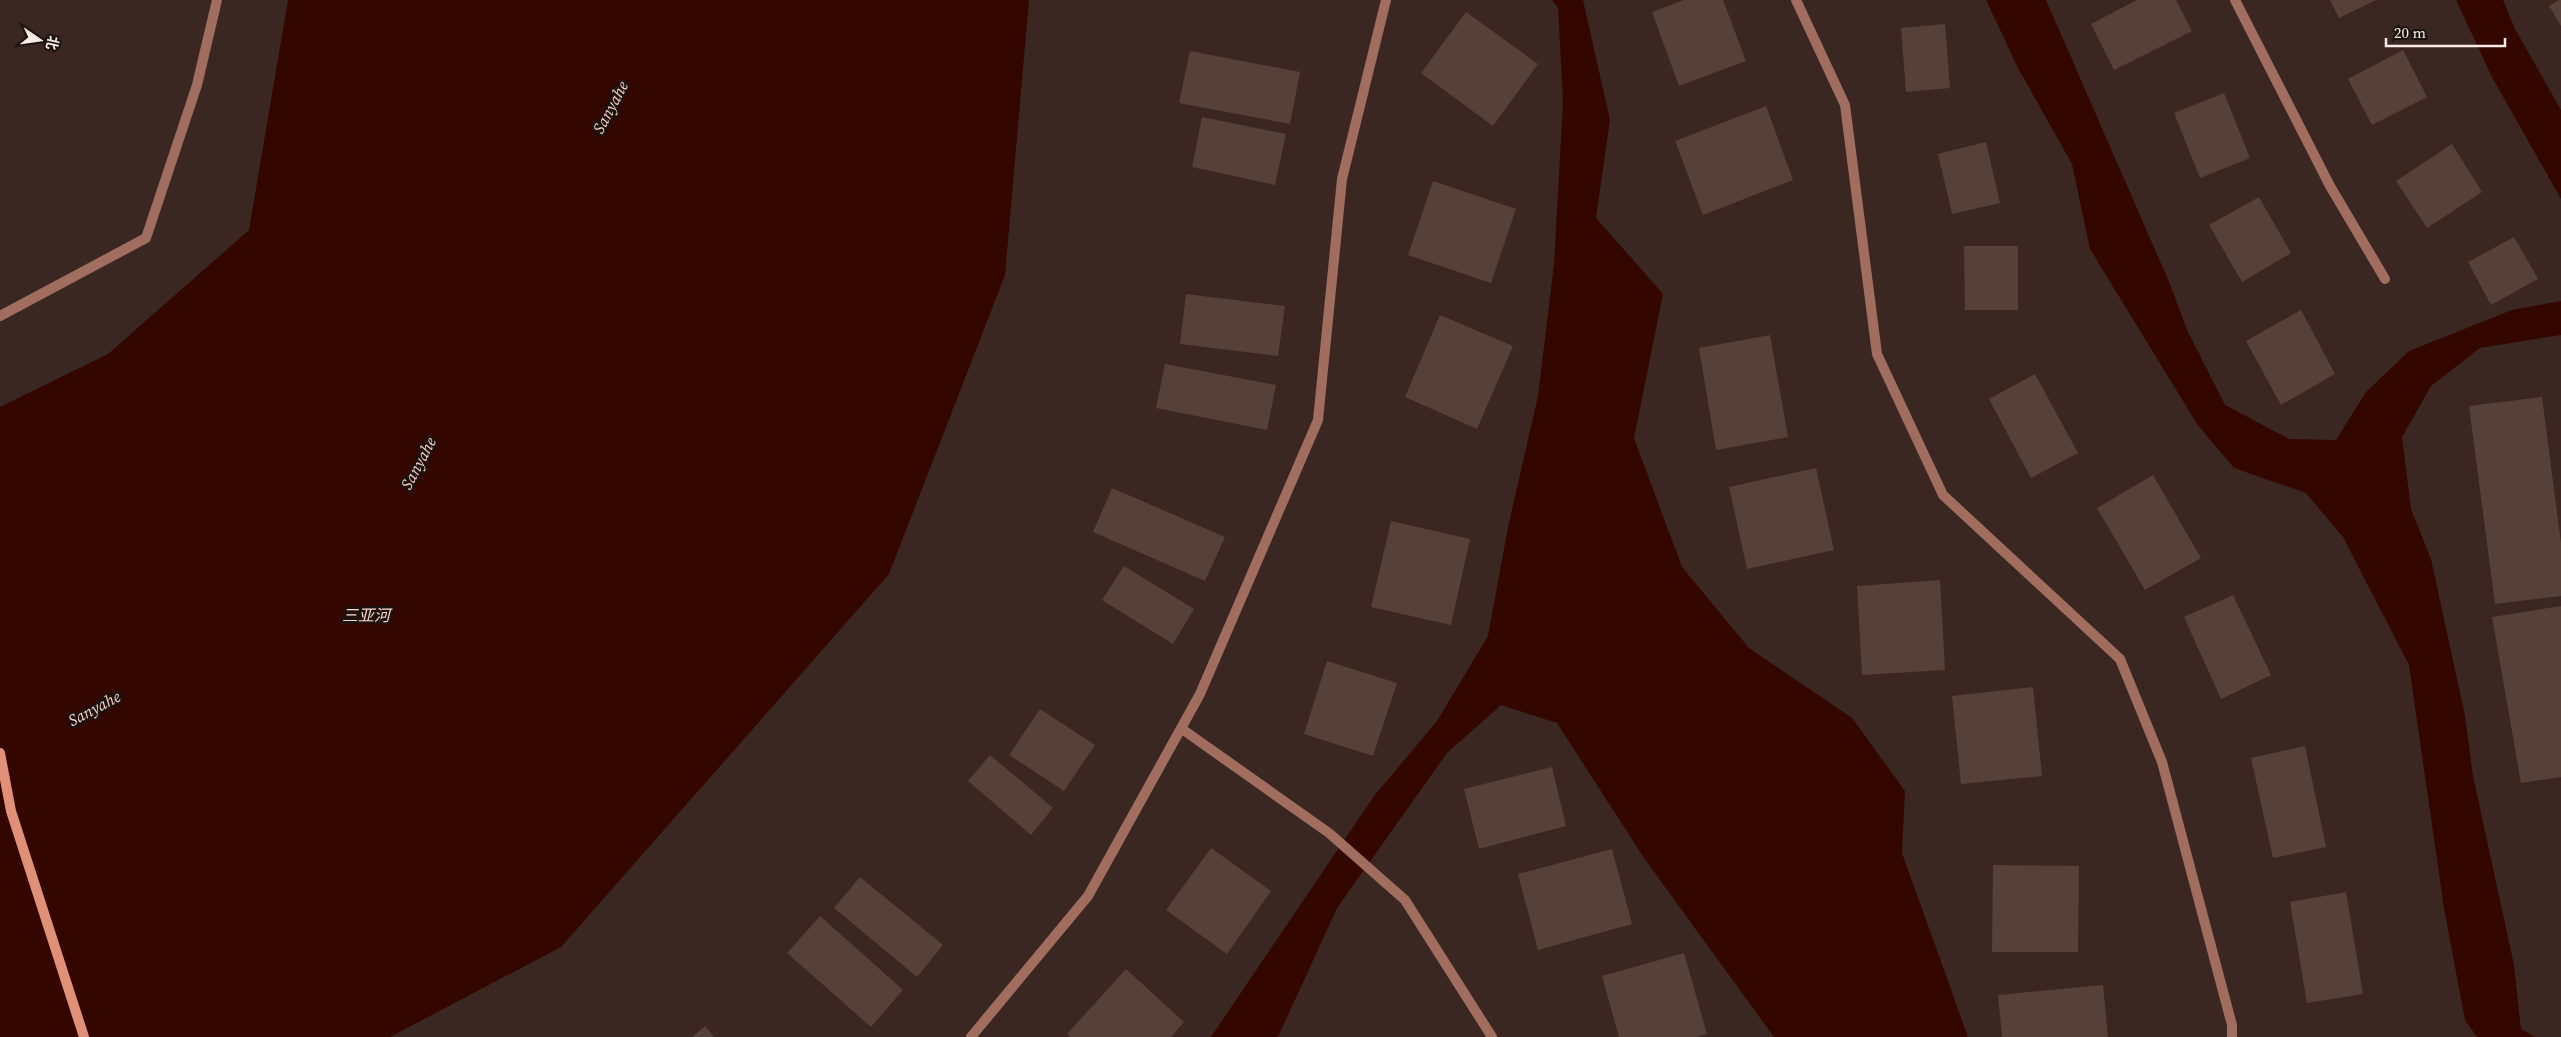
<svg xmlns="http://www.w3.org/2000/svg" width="2561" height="1037" font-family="'Source Serif 4','Noto Sans SC',serif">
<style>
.water{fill:#330600}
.building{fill:#55403a}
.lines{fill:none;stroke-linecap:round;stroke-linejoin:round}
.lane{stroke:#a06d5e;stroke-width:10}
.street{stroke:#a06d5e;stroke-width:10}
.secondary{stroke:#e19078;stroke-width:10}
.labels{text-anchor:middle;stroke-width:5;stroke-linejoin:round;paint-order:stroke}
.water-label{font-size:16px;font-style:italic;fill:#fcd3c6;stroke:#1c1310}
</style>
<rect width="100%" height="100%" fill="#3b2721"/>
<path class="water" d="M288 0H1029L1005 275 889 574 561 947 390 1037H0V407L108 354 249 230Z
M1552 0H1583L1610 120 1596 218 1663 294 1634 438 1682 567 1749 648 1852 718 1905 791 1902 853 1968 1037H1774L1644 858 1557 723 1501 705 1447 753 1337 908 1278 1037H1211L1374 796 1437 721 1488 636 1508 527 1538 396 1554 264 1563 101 1558 8Z
M1986 0H2046L2170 284 2187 330 2225 405 2289 439 2336 440 2366 392 2409 351 2512 310 2561 301V335L2480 348 2431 386 2402 437 2411 509 2431 559 2465 716 2473 776 2514 965 2521 1029 2535 1037H2477L2465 1020 2444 908 2409 665 2343 537 2306 493 2234 468 2197 424 2090 249 2072 164 2018 68Z
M2456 0H2503L2515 29 2561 110V199L2492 77Z"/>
<path class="building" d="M1684 0H1723L1746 61 1679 86 1652 12Z
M2137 0H2176L2192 31 2114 70 2091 24Z
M2330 0H2376L2339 18Z
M2559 0H2561V26L2549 6Z
M1466 12 1538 64 1493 126 1421 73Z
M1945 24 1950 88 1906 92 1901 28Z
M2403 50 2427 97 2372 125 2348 79Z
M1190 51 1300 72 1290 124 1179 103Z
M2224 93 2250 158 2200 178 2174 113Z
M1766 106 1793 180 1703 215 1675 141Z
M1202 117 1286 134 1275 185 1192 167Z
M1986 142 2000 203 1952 214 1938 154Z
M2452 144 2482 192 2427 228 2396 181Z
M1433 181 1516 209 1491 283 1408 255Z
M2259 197 2291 253 2242 282 2209 225Z
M2514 237 2538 279 2491 305 2468 262Z
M1964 246H2018V310H1965Z
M1186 294 1285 306 1278 356 1180 344Z
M2301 310 2335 374 2281 405 2246 341Z
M1440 315 1513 346 1477 429 1405 397Z
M1770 335 1788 437 1716 450 1699 348Z
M1165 364 1276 385 1267 430 1156 408Z
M2035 374 2078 453 2031 478 1989 399Z
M2542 397 2561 543V596L2495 604 2469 406Z
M1816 468 1834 550 1747 569 1729 487Z
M2153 475 2201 558 2145 590 2097 508Z
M1112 488 1225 537 1205 581 1093 532Z
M1391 521 1470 539 1451 625 1371 607Z
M1124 566 1194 609 1173 644 1102 600Z
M1940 580 1945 670 1862 675 1857 586Z
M2233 595 2271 675 2221 699 2184 617Z
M2561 606V777L2521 783 2492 617Z
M1327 661 1397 683 1373 756 1304 734Z
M2033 687 2042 776 1961 784 1952 696Z
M1040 709 1095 745 1064 791 1009 755Z
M2305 746 2326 847 2273 858 2251 758Z
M990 755 1053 808 1031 835 968 781Z
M1552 767 1566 826 1479 849 1464 789Z
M1211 848 1271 891 1227 954 1166 910Z
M1612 849 1632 924 1538 950 1518 874Z
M1993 865 2079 866 2078 952H1992Z
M860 877 943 945 917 977 834 908Z
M2346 892 2363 994 2307 1003 2290 902Z
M820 916 903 990 871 1027 787 953Z
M1684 953 1707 1034 1697 1037H1619L1602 976Z
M1126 969 1184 1022 1171 1037H1071L1067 1034Z
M2103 985 2108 1037H2002L1998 995Z
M705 1026 714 1037H692Z"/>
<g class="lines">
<path class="lane" d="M1796 0 1845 105 1877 354 1943 495 2120 659 2162 762 2232 1025V1037
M2235 0 2330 186 2385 279
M1182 729 1329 833 1405 900 1492 1037
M971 1037 1088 896 1200 694 1318 420 1342 179 1386 0"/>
<path class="street" d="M0 316 146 238 197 85 217 0"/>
<path class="secondary" d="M0 753 11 811 84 1037"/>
</g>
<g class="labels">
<g class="water-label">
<text transform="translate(610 107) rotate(-62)" y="6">Sanyahe</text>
<text transform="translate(418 463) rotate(-62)" y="6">Sanyahe</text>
<text x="366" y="621">三亚河</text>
<text transform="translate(94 708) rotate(-28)" y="6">Sanyahe</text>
</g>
</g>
<g transform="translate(40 40) rotate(103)" stroke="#1c1310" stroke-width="4" paint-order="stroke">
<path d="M0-4L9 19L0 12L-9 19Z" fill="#f8ebe7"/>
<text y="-8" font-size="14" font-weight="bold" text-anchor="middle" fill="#f8ebe7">北</text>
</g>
<path d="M2386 38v8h119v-8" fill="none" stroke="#f8ebe7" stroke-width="2.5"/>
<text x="2394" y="38" font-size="15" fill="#f8ebe7" stroke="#1c1310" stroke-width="4" paint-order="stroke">20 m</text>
</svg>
